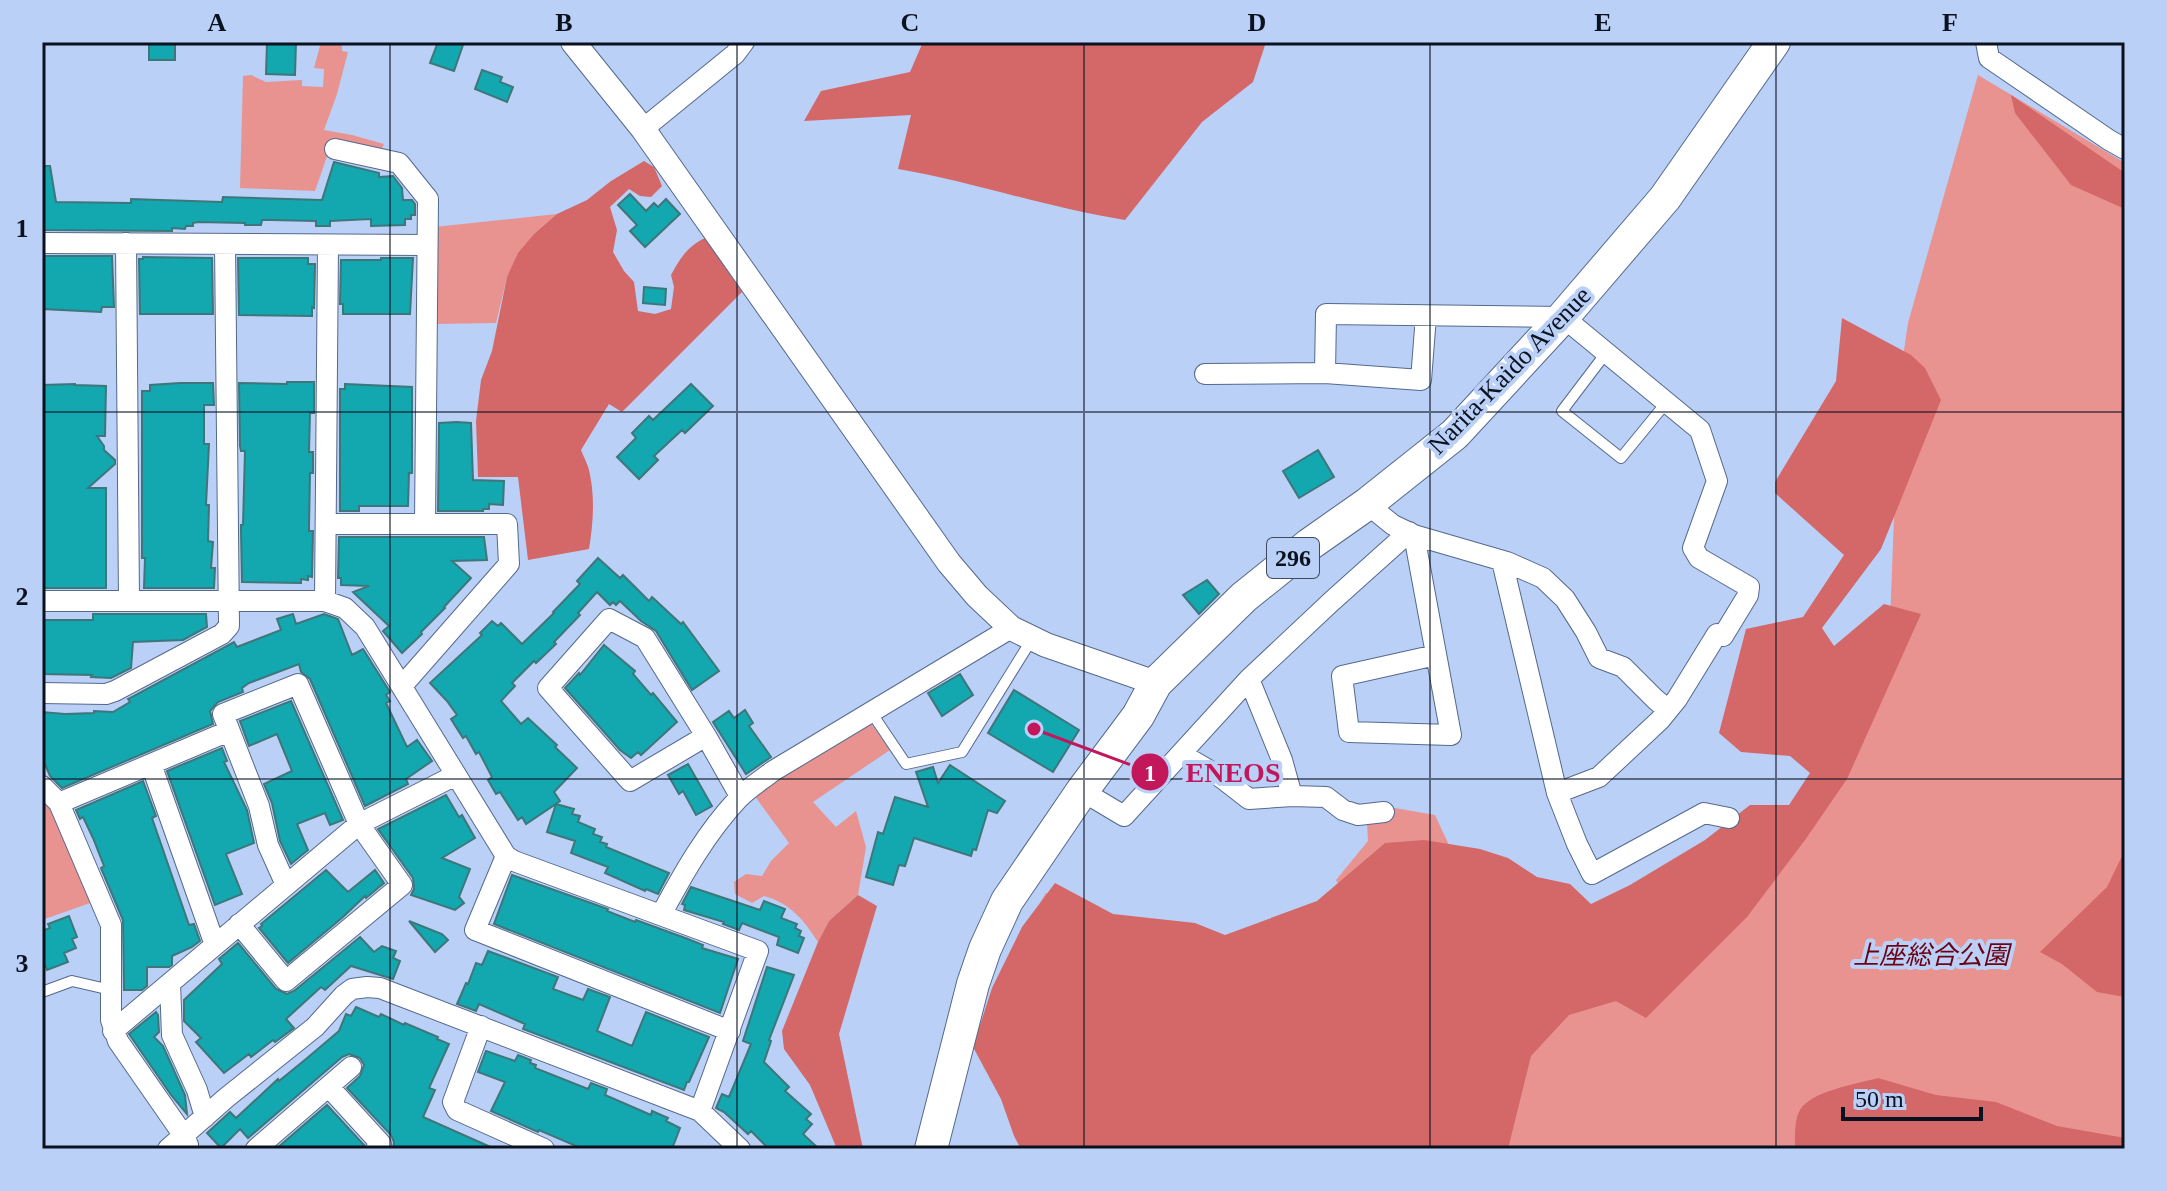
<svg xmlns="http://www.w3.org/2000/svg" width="2167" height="1191" font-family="'Times New Roman','Noto Sans JP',serif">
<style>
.green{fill:#e89390}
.forest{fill:#d46767}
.building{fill:#13a7b0;stroke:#3e767a;stroke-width:2}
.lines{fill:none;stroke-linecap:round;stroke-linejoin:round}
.service-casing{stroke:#55698b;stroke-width:12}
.minor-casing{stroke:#55698b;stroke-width:22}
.tertiary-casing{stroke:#55698b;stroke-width:26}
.trunk-casing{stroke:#55698b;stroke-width:34}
.service{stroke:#fff;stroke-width:10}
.minor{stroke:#fff;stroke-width:20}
.tertiary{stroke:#fff;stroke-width:24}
.trunk{stroke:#fff;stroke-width:32}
.grid{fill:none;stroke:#0a111f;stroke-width:2;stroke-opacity:0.55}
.labels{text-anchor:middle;stroke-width:8;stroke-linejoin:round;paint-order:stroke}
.shield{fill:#bad0f7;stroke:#3f4a60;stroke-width:2}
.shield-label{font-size:24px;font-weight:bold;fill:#0a111f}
.street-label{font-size:26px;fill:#0a111f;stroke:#bad0f7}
.park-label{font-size:26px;font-style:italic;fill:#6c0114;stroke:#bad0f7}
.leader{fill:none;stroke:#c2185b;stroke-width:3}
.callout-dot{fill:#c2185b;stroke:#bad0f7;stroke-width:3}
.mark-label{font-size:24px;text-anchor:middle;font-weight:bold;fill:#fff}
.callout-label{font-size:28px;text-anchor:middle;font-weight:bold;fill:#c2185b;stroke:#bad0f7;stroke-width:8;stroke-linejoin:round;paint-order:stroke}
.neatline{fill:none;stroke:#0a111f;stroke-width:3}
.grid-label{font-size:26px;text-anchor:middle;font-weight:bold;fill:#0a111f}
</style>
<rect width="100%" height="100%" fill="#bad0f7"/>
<path class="green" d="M321 42H342V51L348 52 337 94 324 130 352 135 384 144 381 151 332 142 315 191 240 188 243 76 251 75 266 82 302 80V86L323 87 324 69 314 68Z
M1978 75 2125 163V1149H1171L1033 915 1046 893 1173 950 1371 939 1336 880 1368 841 1366 803 1435 815 1467 884 1535 934 1814 793 1889 649 1899 385 1908 323Z
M557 214 535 233 507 277 496 323 434 324V227Z
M870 722 890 750 813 802 836 827 856 811 866 847 858 895 829 921 818 942C804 920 790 903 764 896L752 903 735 894 734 882 746 874 762 876 771 861 789 843 754 795Z
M42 797 53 809 93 902 42 920Z"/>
<path class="forest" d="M923 42H1266L1253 82 1202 122 1125 220C1048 208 974 182 898 169L911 115 804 121 821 91 910 72Z
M2011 95 2125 173V209L2071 185 2015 113Z
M644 161 654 167 662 186 651 197 640 196 629 189 610 207 617 230 613 252 624 271 634 282 638 311 655 314 671 309 674 287 671 275C680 258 688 246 705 238L742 292 622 412 609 404 581 450C584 458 589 466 590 475 595 499 593 525 589 549L528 560 518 477H478L476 421 481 380 492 351 507 277 518 253 535 233 557 214 587 200 611 181Z
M1842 318 1911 355 1925 368 1941 400 1881 549 1822 628 1834 646 1884 604 1921 614 1847 779 1805 840 1747 917 1646 1018 1616 1001 1569 1015 1531 1056 1508 1149H1021L1014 1136 1001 1099 973 1047 992 988 1022 927 1055 883 1113 914 1195 923 1225 935 1317 901 1385 843 1424 840 1480 849 1508 858 1537 877 1570 884 1591 904 1630 885 1705 840 1750 805H1789L1810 773 1790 756 1741 752 1719 733 1746 629 1803 617 1844 555 1775 493V482L1836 381Z
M2125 850V997L2097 992 2062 964 2040 952 2107 887Z
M858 895 877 906 839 1034 863 1149H837L810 1085 784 1049 782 1031 818 942 829 921Z
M1878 1078 1936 1095 1996 1102 2057 1126 2125 1138V1149H1795C1795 1138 1794 1120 1800 1110 1811 1091 1857 1084 1878 1078Z"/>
<path class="building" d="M149 42H175V60H149Z
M267 42H296L295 75 266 74Z
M438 42H464L454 71 430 63Z
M482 70 502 77 500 82 513 87 507 102 475 89Z
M334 162 379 173V177L393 176 402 188 403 200H412L415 204V215H411V219H405V225L371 226V219L330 221V226H316V221L272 220H262L261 225H245V223L198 222 193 223V226H186L185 229 172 228V231L42 230V166H50L56 202 131 203V199L222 202 223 197 322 200Z
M630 194 646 211 654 203 658 207 666 199 680 214 645 247 630 231 637 225 618 205Z
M42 256H112L114 307H102L101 312 42 309Z
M143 257 212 258 213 314H140L139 259H143Z
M238 258H308V264H315L314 308 312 307V316L239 315Z
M381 258H413L410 314H343V304H340L341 260H381Z
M644 287 666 289 665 305 643 303Z
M287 382H314V413H310L309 452H313V473H310L309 526V531H313L312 577 308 576V580L301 579V583L242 582 241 530V525H243L245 451H241L240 446 239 383 287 384Z
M180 383H213L214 405H204V444H209L206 505H209L208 541 213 542 211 568H215L214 588H144L145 558H142V391H150V385Z
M75 384V385L106 386 105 436H97L104 446V450L115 460V464L88 488H106V588H42V385Z
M345 384 412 387V473H409L408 506H359V511H340V389H345Z
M691 384 713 406 685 433 682 430 654 456 658 460 639 479 617 457 636 438 632 433 649 416 653 420Z
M457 422 471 423 473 480 504 481 503 505 489 504V509H483V511H438L439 423Z
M1318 450 1334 477 1299 498 1283 471Z
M339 537H484L487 560 452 561 471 578 444 607 445 608 421 632 422 634 402 653 383 631 389 626 353 592 369 586 341 585V578H338Z
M598 558 620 578 623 575 649 601 652 597 681 624 683 622 719 671 692 690 656 631 641 621 620 601 616 605 613 602 610 605 597 592 578 613 580 615 554 642 556 644 536 663 534 661 512 683 515 686 501 701 521 724 528 718 557 745 555 747 577 768 554 792 560 801 556 804 574 809 572 814 580 816 578 822 595 829 593 834 602 837 600 842 607 844 606 847 669 873 658 894 646 889 645 891 605 873 608 867 571 853 575 841 547 832 556 804 526 824 522 817 518 820 500 792 496 794 488 780 492 777 479 752 476 754 466 736 463 738 451 719 457 715 447 701 430 683 482 635 480 633 492 621 498 626 501 623 522 644 554 613 553 612 580 584 577 581Z
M1207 580 1219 594 1199 614 1183 595Z
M93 614H206L207 627 183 640 133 642 131 668 111 678 91 677 92 675 42 674V620H93Z
M293 614 296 624 324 614 338 619 352 655 363 649 390 692 386 695 390 701 386 703 407 747 417 740 432 761 406 779 408 784 365 806 310 679 301 672 299 664 249 683 242 688 243 692 218 702 210 711 213 724 62 788 50 776 45 764 42 763V712L65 714 94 713V711L113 712 130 702 128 699 234 642 237 647 281 630 277 619Z
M604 645 635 671 633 674 651 695 653 693 677 722 641 755 638 752 631 758 620 750 565 688 579 673 580 675Z
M960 674 973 695 942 716 928 693Z
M1014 690 1079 730 1053 772 988 733Z
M291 701 343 820 330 825 325 813 297 824 308 850 291 864 280 841 272 803 264 784 292 771 277 734 249 746 240 721Z
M745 710 753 723 749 726 771 757 746 774 713 722 729 711 734 718Z
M222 748 227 761 224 762 247 810 254 843 226 854 242 894 215 905 167 771Z
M688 764 712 806 696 815 683 791 679 794 668 775Z
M950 765 1005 801 997 813 988 810 976 850 973 849 971 856 914 838 905 866 899 865 893 885 866 877 878 832 883 834 895 797 928 807 916 772 933 767 938 783Z
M143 781 156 816 152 818 189 925 194 924 200 941 192 947 172 956V965L169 967H147V986L142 990H124L123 920 101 868 104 866 93 838 83 817 80 819 76 810Z
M446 795 459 817 462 815 475 838 442 858 470 869 459 897 464 903 455 910 411 895 414 889 413 878 378 829Z
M326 870 348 892 375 870 384 883 366 898 365 896 343 917 288 963 259 928 262 926 261 924Z
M512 875 608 909 607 911 635 922 636 920 688 939 703 945 702 948 738 959 720 1013 494 924Z
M691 887 760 910 764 901 785 909 781 918 797 924 795 928 801 931 799 936 804 938 798 953 777 945 779 937 742 923 739 930 723 924 724 922 684 910 685 905 682 904Z
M69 916 77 937 72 939 76 948 64 953 68 962 47 970 42 957V931L50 928 48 924Z
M409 921 442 934 448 940 435 952Z
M360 937 374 952 382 946 396 951 393 958 400 961 393 979 351 966 325 990 321 987 286 1019 294 1028 275 1042 273 1040 251 1057 249 1054 224 1073 196 1042 201 1038 184 1021V1000L222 964 219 959 238 943 276 989 287 994 294 991Z
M488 951 558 977 553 989 583 1000 588 989 610 997 597 1031 632 1046 646 1012 709 1037 689 1082H687L684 1090 523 1029 525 1024 479 1004 476 1011 457 1004 466 983 468 984 476 963 482 965Z
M767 967 794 975 769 1040 771 1041 764 1062 789 1087 785 1091 811 1114 806 1119 812 1124 803 1134 819 1149H769L751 1131 748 1134 724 1112 716 1108 722 1094 729 1097 751 1044 743 1041Z
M356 1007 379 1017 381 1014 404 1025 405 1023 438 1037 437 1039 449 1044 429 1088 435 1090 423 1117 495 1149H393L394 1142 391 1135 347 1088 360 1076 364 1065 360 1058 349 1054 342 1057 248 1138 240 1129 221 1148 207 1133 230 1112 236 1118 278 1079 279 1081 306 1059 339 1031 346 1014 351 1016Z
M156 1012 158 1015 159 1032 154 1037 163 1046 185 1095 187 1114 171 1095 129 1034Z
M486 1051 515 1061 518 1055 531 1060 530 1063 536 1065 535 1068 588 1089 591 1083 607 1089 605 1095 651 1115 652 1111 668 1118 666 1121 680 1128 672 1149H583L539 1130 538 1132 491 1111 505 1082 478 1072Z
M327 1105 364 1145 363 1149H276Z"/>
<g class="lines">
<g class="service-casing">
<path id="service" d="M1606 353 1562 411 1621 458 1666 403
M871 712 906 764 962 752 1032 639
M42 992 72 981 111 990"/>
</g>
<g class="minor-casing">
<path id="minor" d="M1986 42 1989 58 2109 140 2125 149
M643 129 735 54 744 42
M335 149 399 163 428 199 425 523
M42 243 426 245
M126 243 129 600
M1325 373 1421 380 1426 316
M1205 374 1325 373 1326 314 1563 317 1700 430 1717 481 1693 548 1699 558 1749 587 1748 595 1723 636 1717 634 1677 699 1660 720 1599 777 1557 793
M1367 504 1393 525 1414 535 1507 562 1543 578 1565 599 1586 632 1599 658 1623 667 1655 699 1668 710
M326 524H507L509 564 402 686
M1414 535 1451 735 1349 732 1342 676 1436 655
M1502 561 1557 793 1577 844 1592 874 1704 813 1729 818
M42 601H325L345 608 365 627 506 856 514 861 758 951 700 1111
M325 601 328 245
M1249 679 1282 760 1292 796
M42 693 106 694 115 691 222 634 229 626 225 244
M706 736 630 781 548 688 609 619 645 638 706 736 740 796
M1181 754 1222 778 1249 799 1292 796 1326 797 1343 810 1358 815 1384 812
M151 764 215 945
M42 786 59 803 111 925V1020L118 1041 184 1136 188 1145
M1082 791 1124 816 1249 679 1332 601 1409 532
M59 803 229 731
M506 856 475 930 730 1031
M661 915C683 874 706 833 738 799 748 788 762 780 773 771L1011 628
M239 924 286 981 402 885 359 824 298 684 223 714 259 806 268 845 286 885
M170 983 172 1035 197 1090 205 1117
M481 1026 453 1102 457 1110 544 1149
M113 1031 359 824 456 775
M329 1087 381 1144 376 1149
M168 1149 226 1098 315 1027 344 995 352 989 367 987 380 988 700 1111 740 1149
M256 1149 351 1067"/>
</g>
<g class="tertiary-casing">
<path id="tertiary" d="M573 42 643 129 949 563 977 596 1011 628 1046 645 1156 683"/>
</g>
<g class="trunk-casing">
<path id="trunk" d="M931 1149 973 984 985 949 1007 901 1082 791 1138 716 1156 683 1244 597 1310 544 1367 504 1455 434 1563 317 1665 198 1774 42"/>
</g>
<use href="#service" class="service"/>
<use href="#minor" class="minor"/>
<use href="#tertiary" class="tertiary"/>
<use href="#trunk" class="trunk"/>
</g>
<path class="grid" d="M390 42V1149M737 42V1149M1084 42V1149M1430 42V1149M1776 42V1149M42 412H2125M42 779H2125"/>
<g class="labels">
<rect class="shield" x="1267" y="538" width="52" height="40" rx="6"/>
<g class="shield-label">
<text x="1293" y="566">296</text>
</g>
<g class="street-label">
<text transform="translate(1509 370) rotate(-46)" y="9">Narita-Kaido Avenue</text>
</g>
<g class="park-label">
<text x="1931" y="964">上座総合公園</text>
</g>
</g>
<path class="leader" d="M1034 729L1150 772"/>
<g class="callout-dot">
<circle cx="1034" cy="729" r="8"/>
<circle cx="1150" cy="772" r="20"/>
</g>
<g class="mark-label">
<text x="1150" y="781">1</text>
</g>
<g class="callout-label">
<text x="1233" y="782">ENEOS</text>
</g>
<rect width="2167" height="1191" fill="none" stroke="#bad0f7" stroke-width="88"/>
<path d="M1843 1107v12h138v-12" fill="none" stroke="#0a111f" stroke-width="4"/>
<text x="1855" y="1107" font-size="24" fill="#0a111f" stroke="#bad0f7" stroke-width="6" paint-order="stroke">50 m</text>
<rect x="44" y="44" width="2079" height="1103" class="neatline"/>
<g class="grid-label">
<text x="217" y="31">A</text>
<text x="564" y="31">B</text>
<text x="910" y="31">C</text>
<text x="1257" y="31">D</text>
<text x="1603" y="31">E</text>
<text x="1950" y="31">F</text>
<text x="22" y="237">1</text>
<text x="22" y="605">2</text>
<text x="22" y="972">3</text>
</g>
</svg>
